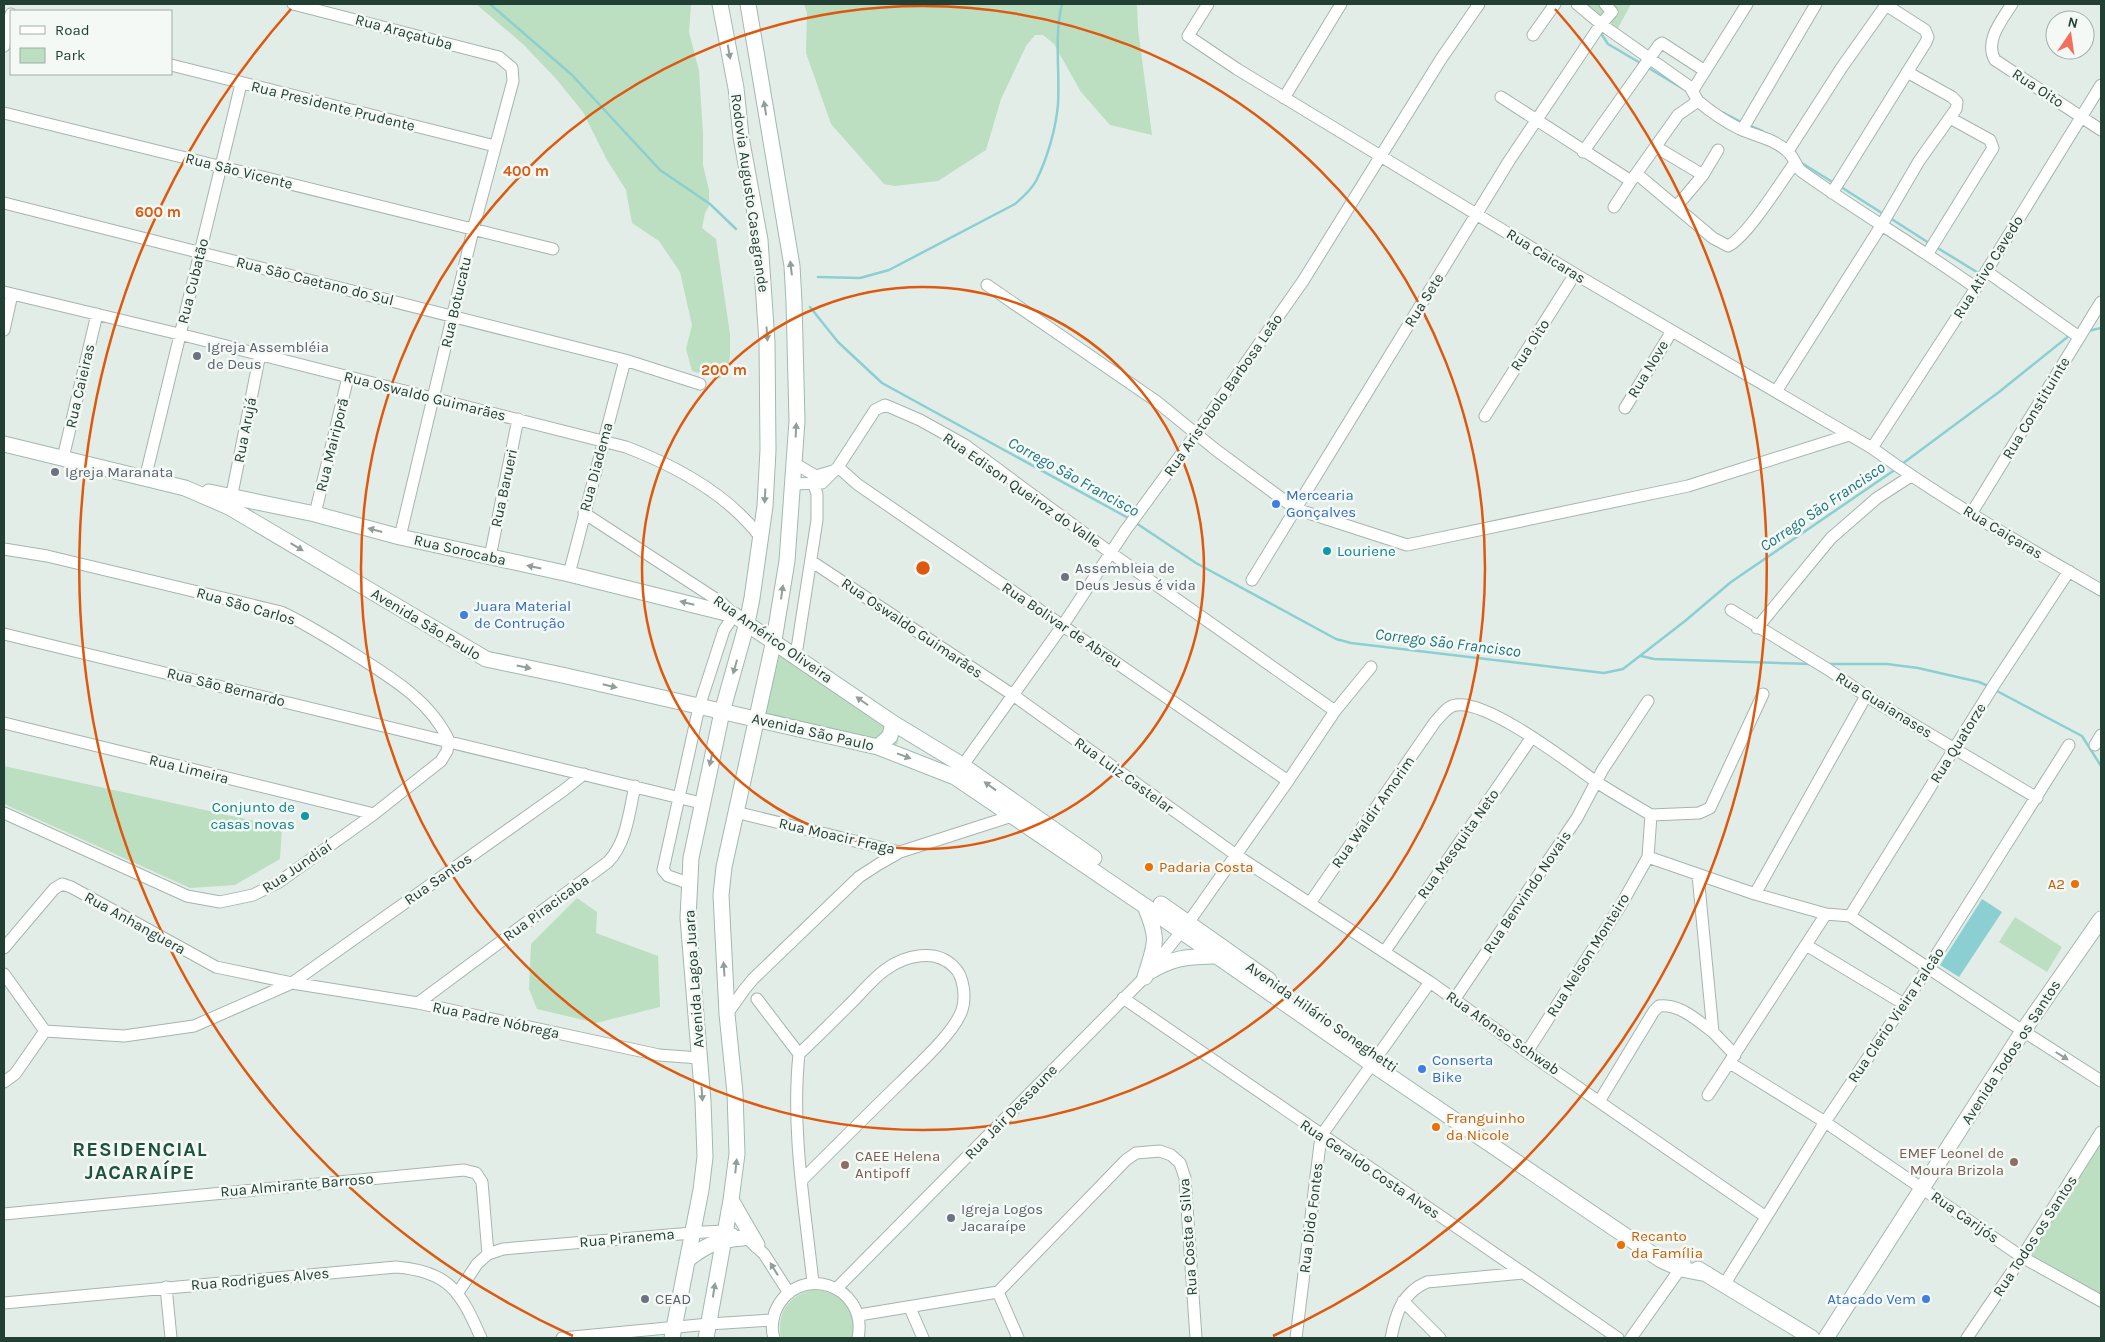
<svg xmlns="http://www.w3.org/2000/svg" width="2105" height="1342" font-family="Karla,sans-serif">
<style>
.green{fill:#bcdec1}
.water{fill:#8bcfd2}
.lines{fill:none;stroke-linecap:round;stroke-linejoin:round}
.stream{stroke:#8bcfd2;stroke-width:2.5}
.street-casing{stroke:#a5b5ae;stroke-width:13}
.secondary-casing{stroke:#a1b9ae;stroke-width:17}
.street{stroke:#fff;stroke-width:11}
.secondary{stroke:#fff;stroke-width:15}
.oneway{fill:#909f9a}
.ring{fill:none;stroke:#de580e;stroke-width:2.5}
.worship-dot{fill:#6b7280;stroke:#f4f9f6;stroke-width:2}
.shop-dot{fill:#3f7fe0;stroke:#f4f9f6;stroke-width:2}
.culture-dot{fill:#0f9aa8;stroke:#f4f9f6;stroke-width:2}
.food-dot{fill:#e8710a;stroke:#f4f9f6;stroke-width:2}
.education-dot{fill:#8d6e63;stroke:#f4f9f6;stroke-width:2}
.labels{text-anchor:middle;stroke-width:5;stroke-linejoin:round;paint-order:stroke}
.street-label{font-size:15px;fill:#223f34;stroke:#f4f9f6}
.worship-label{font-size:15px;fill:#5b616d;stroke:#f4f9f6;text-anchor:start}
.shop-label{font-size:15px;fill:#366cbe;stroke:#f4f9f6;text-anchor:start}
.culture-label{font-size:15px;fill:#0d838f;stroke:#f4f9f6;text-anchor:start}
.food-label{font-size:15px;fill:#c56008;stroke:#f4f9f6;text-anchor:start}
.education-label{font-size:15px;fill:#785e54;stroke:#f4f9f6;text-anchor:end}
.water-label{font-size:16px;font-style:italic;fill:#1c767b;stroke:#f4f9f6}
.district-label{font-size:20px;font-weight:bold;letter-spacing:1px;fill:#1e513f;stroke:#f4f9f6}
.centre{fill:#de580e;stroke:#f4f9f6;stroke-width:2.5}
.ring-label{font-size:15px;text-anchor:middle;font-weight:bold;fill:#de580e;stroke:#f4f9f6;stroke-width:5;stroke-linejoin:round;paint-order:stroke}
</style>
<rect width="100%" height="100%" fill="#e3ede7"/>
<path class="green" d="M476 4H691L689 32 699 71 703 134V165L709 190V206L705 213 702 228 716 239 730 334V356L727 372 718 379 692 371 686 349 692 325 680 272 659 241 632 223 626 190 607 160 583 112 557 80 524 45Z
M804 4H1137L1138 29 1152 135 1110 125 1081 92 1054 44 1043 35H1035L1026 46 1001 99 986 150 938 181 895 186 884 184 831 124 806 53 807 13Z
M1584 4H1631L1618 28Z
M783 656 899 733 898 743 894 747 765 715 778 657Z
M4 766 282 827 280 859 235 885 190 888 4 804Z
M577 898 597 912 596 933 658 956 660 1007 596 1023 537 1009 529 989 531 944Z
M2015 917 2062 947 2047 972 1999 942Z
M2101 1140V1295L2030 1256Z
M812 1290C832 1290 851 1301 854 1322 855 1327 853 1333 853 1338H781C776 1314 789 1295 812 1290Z"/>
<path class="water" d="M1982 899 2002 912 1959 977 1940 965Z"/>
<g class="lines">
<path class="stream" d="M490 4 572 75 660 170 710 204 736 229
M1600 32 1608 44 1642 64
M1647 67 1685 90
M1722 112 1743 123
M1748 125 1762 131
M1800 162 1834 183
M1841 187 1885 215
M1890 218 1929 243
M1936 247 1980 274
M818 277 860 278 889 270 1015 204C1022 198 1031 190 1036 181 1047 159 1056 129 1058 104 1060 71 1054 36 1062 4
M810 307 838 342 882 383 1130 519
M2088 331 2101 328
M1902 464 1999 392 2070 335
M1136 523 1196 563 1336 639 1351 643 1604 673 1623 669 1685 621 1731 582 1896 469
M1641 656 1654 659 1811 664
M1829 664H1887L1918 668 1979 682 1988 686
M1995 690 2082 736 2101 766"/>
<g class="street-casing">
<path id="street" d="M293 4 499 57 512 68 513 81 473 230 400 537
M1208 4 1188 36 1237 69 1575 274 1872 448C1945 501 2023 545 2101 590
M1577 4 1601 24 1690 87 1698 101
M2012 4C2002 20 1984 41 1995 60L2101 130
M1533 35 1555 4
M4 46 11 14
M171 65 495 146
M1693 90 1747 4
M1501 97 1631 181
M1284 98 1341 4
M4 113 553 249
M1742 130 1816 4
M1656 147 1703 175
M1788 151 1842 67 1886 5 1925 30 1928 37 1926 42 1832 193
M1583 152 1659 45 1662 43 1705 71
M1637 174 1713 238 1728 246C1746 238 1781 182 1794 164
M4 203 625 360 700 384
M1677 206 1703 175 1718 150
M1614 207 1631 181 1678 115 1698 101C1711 112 1724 121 1740 129 1756 136 1775 139 1788 152 1794 157 1795 165 1801 171 1858 212 1919 247 1976 288
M1928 253 1993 148 1990 140 1950 118
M1986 271 2079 337
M987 285 1156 401 1216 450 1296 509 1407 545 1688 486 1849 435
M4 292 179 334 626 447C676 466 728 494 761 538
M4 330 12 294
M1777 390 1881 226 1919 161 1956 109 1957 102 1952 97 1907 72
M1625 408 1672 331
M1485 416 1575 274
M1872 448 1976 288 2101 85
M63 458 97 314
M794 463 816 476 833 471
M838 467 857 484 1288 781
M145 479 241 84
M793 484 822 483 838 467 875 410 885 405 890 407 920 420 965 445 1111 553 1335 711
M230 504 260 354
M584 513 722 603 734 615 724 630 699 707 663 870 668 876 688 883
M315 514 348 377
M1971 514 2101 302
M4 549 47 556 281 612C307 624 330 639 354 654 390 677 430 700 449 741
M490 557 518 419
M811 561 1013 695 1236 855 1430 982 1527 1052 1766 1217
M569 574 625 360
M1252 580 1509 161 1601 24 1612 12 1605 4
M1731 610 1829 670 1866 696 2037 798
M1757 628 1831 538 1877 498 1911 476
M4 634 701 803
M796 655 817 520V494L814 485
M4 723 374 814
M2095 745 2101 735
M958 772 1063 625 1125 531 1196 434 1303 281 1441 59 1479 4
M735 812 900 852
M4 813 187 896 220 902 253 895 279 882 374 814 441 761 447 751 449 741
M1651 815 1699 813 1710 808 1763 694
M1648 857 1755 894 1826 914 1850 916 2023 1031 2101 1081
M1698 875 1713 1032 1735 1055
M1755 894 1866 696
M1310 903 1435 722C1441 716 1447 706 1456 705 1488 700 1568 762 1595 781 1613 793 1633 804 1651 815L1648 857 1621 905 1527 1052
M1850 916 1994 685 2069 571
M1806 945 1904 1004
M4 948 54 889 62 884 71 887 216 967 292 983 418 1003 659 1055 699 1058
M1385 951 1532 737
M4 974 45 1031
M1123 998 1618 1338
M757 999 799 1054C791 1130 805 1208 813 1283
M1454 1000 1577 818 1603 769 1648 701
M418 1003 608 862C627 842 629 812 635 786
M727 1014 744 990 753 979 859 877 879 864 900 852 1012 816 1015 812
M45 1031 124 1036 194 1026 292 983 564 790 584 774
M799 1054C815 1039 831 1023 847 1007 860 995 871 980 885 970 905 955 936 948 954 967 964 976 966 998 962 1010 954 1033 919 1064 901 1082 868 1114 835 1147 802 1180
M1730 1063 1825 1122 2022 1257 2101 1301
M4 1082 15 1074 45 1031
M1708 1095 1826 914
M1600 1100 1654 1011 1659 1006C1679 1003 1698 1021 1713 1032
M4 1214 464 1170 476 1173 482 1182 488 1254
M750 1241 764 1254 789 1293
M1724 1285 1825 1122 1928 968 2069 745
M166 1287 171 1338
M837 1288 1145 977 1188 923 1288 781 1335 711 1371 667
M998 1292 1018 1338
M457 1294 477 1264 488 1254 503 1249 704 1232 724 1231 733 1234
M1403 1301 1440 1338
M4 1303 396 1267C449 1271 461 1292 481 1338
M910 1308 923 1338
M859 1315 998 1292 1126 1160 1136 1153 1160 1151 1171 1155 1180 1163 1185 1178 1196 1338
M562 1338 709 1324 772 1320
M774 1338C771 1329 772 1321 775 1312 796 1261 869 1284 858 1338
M1296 1338 1321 1136 1430 982
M1391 1338C1396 1313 1402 1293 1427 1282L1523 1273
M1631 1338 1685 1262
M1967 1338 2022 1257 2101 1132"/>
</g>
<g class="secondary-casing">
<path id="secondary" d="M4 444 185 488 229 507 486 659 562 675 878 747 955 777 1145 906 1372 1064 1661 1260 1681 1269 1707 1274
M209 492 315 514 400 537 569 574 734 615 893 723 962 765 1094 858
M878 747 890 736 893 723
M1161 904 1269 980
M1149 972C1174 957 1187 957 1215 956
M1145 977C1156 942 1159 940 1145 906
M731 1200 757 1245
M687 1260C707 1244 718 1240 743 1238
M1698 1269 1812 1338
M672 1338 701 1190 705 1157 703 1101 688 918 691 858 722 712 747 623 752 598 765 506 768 450 767 342 760 240 741 137 736 88 720 4
M706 1338 731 1200 737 1154 735 1093 727 1014 721 895 724 867 774 640 787 561 797 421 794 302 792 266 748 4
M1826 1338 2023 1031 2101 919"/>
</g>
<use href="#street" class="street"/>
<use href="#secondary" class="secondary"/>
</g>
<defs><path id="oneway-solid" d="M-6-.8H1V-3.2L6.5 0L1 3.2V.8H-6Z" transform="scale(1.25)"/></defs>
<g class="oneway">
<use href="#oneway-solid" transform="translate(729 52) rotate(80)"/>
<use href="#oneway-solid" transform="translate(765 108) rotate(-99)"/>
<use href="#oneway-solid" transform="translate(791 268) rotate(-97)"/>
<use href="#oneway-solid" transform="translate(767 334) rotate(86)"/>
<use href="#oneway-solid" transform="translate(796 430) rotate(-87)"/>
<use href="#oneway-solid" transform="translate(765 496) rotate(93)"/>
<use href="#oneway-solid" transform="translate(375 530) rotate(-165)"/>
<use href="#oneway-solid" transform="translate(297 547) rotate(31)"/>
<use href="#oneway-solid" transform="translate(534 567) rotate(-168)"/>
<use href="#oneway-solid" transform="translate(782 592) rotate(-82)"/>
<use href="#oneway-solid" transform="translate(687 603) rotate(-166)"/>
<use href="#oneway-solid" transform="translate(524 667) rotate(12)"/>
<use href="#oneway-solid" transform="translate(735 667) rotate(106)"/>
<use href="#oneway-solid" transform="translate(610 686) rotate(13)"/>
<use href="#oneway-solid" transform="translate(862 701) rotate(-145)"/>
<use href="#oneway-solid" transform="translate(904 756) rotate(20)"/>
<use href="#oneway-solid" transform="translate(711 759) rotate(103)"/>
<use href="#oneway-solid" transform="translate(990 786) rotate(-144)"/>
<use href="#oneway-solid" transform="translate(724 969) rotate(-94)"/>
<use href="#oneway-solid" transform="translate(2062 1056) rotate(32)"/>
<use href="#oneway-solid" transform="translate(702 1094) rotate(86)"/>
<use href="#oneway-solid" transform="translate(736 1166) rotate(-84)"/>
<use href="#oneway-solid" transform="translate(774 1269) rotate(-122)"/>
<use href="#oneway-solid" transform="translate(714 1290) rotate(-81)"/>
</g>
<g class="ring">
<circle cx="923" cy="568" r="281"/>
<circle cx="923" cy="568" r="562"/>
<path d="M573 1336A844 844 0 0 1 291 9M1555 9A844 844 0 0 1 1273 1336"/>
</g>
<g class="worship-dot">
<circle cx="197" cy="356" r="5"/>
<circle cx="55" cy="472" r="5"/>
<circle cx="1065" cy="577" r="5"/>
<circle cx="951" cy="1218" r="5"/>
<circle cx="645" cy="1299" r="5"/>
</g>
<g class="shop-dot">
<circle cx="1276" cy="504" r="5"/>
<circle cx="464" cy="615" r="5"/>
<circle cx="1422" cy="1069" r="5"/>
<circle cx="1926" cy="1299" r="5"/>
</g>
<g class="culture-dot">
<circle cx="1327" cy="551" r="5"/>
<circle cx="305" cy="816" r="5"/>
</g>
<g class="food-dot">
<circle cx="1149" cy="867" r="5"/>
<circle cx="2075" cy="884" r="5"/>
<circle cx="1436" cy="1127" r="5"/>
<circle cx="1621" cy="1245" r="5"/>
</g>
<g class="education-dot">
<circle cx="2014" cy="1162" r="5"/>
<circle cx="845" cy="1165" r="5"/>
</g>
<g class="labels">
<g class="street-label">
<text transform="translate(404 32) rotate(15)" y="5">Rua Araçatuba</text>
<text transform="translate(2038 88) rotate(33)" y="5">Rua Oito</text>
<text transform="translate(333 106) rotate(14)" y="5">Rua Presidente Prudente</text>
<text transform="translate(239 171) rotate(14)" y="5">Rua São Vicente</text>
<text transform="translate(750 193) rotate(82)" y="5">Rodovia Augusto Casagrande</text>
<text transform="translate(1546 256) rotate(32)" y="5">Rua Caicaras</text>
<text transform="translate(1988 267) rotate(-58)" y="5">Rua Ativo Cavedo</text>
<text transform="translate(193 281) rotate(-76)" y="5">Rua Cubatão</text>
<text transform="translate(315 281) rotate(14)" y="5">Rua São Caetano do Sul</text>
<text transform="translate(1424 300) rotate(-58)" y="5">Rua Sete</text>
<text transform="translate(456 302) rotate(-77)" y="5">Rua Botucatu</text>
<text transform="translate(1530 345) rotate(-57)" y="5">Rua Oito</text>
<text transform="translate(1648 369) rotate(-59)" y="5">Rua Nove</text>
<text transform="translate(80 386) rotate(-77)" y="5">Rua Caieiras</text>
<text transform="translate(1223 395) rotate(-55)" y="5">Rua Aristobolo Barbosa Leão</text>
<text transform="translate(425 396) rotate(14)" y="5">Rua Oswaldo Guimarães</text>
<text transform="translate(2036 408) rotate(-59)" y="5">Rua Constituinte</text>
<text transform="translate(245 430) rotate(-79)" y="5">Rua Arujá</text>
<text transform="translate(332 445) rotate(-76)" y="5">Rua Mairiporã</text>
<text transform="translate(596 467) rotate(-75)" y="5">Rua Diadema</text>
<text transform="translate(504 488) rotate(-78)" y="5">Rua Barueri</text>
<text transform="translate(1022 490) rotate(35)" y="5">Rua Edison Queiroz do Valle</text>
<text transform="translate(2003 532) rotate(31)" y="5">Rua Caiçaras</text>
<text transform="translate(460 550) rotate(13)" y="5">Rua Sorocaba</text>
<text transform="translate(246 606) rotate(16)" y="5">Rua São Carlos</text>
<text transform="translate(426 624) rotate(31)" y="5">Avenida São Paulo</text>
<text transform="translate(1062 625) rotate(34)" y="5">Rua Bolivar de Abreu</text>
<text transform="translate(912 628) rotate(34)" y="5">Rua Oswaldo Guimarães</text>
<text transform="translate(773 639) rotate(35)" y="5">Rua Américo Oliveira</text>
<text transform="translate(226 687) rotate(14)" y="5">Rua São Bernardo</text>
<text transform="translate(1884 705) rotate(32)" y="5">Rua Guaianases</text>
<text transform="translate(813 732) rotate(13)" y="5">Avenida São Paulo</text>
<text transform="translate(1958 743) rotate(-58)" y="5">Rua Quatorze</text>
<text transform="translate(189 769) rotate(14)" y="5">Rua Limeira</text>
<text transform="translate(1124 775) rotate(36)" y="5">Rua Luiz Castelar</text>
<text transform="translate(1373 812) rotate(-55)" y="5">Rua Waldir Amorim</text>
<text transform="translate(837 836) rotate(13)" y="5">Rua Moacir Fraga</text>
<text transform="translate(1458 844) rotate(-55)" y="5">Rua Mesquita Neto</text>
<text transform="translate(297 867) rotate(-34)" y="5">Rua Jundiaí</text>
<text transform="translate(438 879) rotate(-35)" y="5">Rua Santos</text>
<text transform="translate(1527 892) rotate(-56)" y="5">Rua Benvindo Novais</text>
<text transform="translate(546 908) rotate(-36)" y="5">Rua Piracicaba</text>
<text transform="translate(135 923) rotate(29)" y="5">Rua Anhanguera</text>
<text transform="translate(1588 955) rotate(-58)" y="5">Rua Nelson Monteiro</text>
<text transform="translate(694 979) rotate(-94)" y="5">Avenida Lagoa Juara</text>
<text transform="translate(1896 1015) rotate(-56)" y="5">Rua Clerio Vieira Falcão</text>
<text transform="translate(1322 1017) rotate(35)" y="5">Avenida Hilário Soneghetti</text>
<text transform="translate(496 1020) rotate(12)" y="5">Rua Padre Nóbrega</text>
<text transform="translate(1503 1033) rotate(35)" y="5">Rua Afonso Schwab</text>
<text transform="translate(2011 1052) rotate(-57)" y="5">Avenida Todos os Santos</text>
<text transform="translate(1011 1112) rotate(-46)" y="5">Rua Jair Dessaune</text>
<text transform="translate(1370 1169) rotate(34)" y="5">Rua Geraldo Costa Alves</text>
<text transform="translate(297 1185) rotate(-5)" y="5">Rua Almirante Barroso</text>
<text transform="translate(1965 1217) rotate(35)" y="5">Rua Carijós</text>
<text transform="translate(1311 1218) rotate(-83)" y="5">Rua Dido Fontes</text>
<text transform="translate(2035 1236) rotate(-57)" y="5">Rua Todos os Santos</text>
<text transform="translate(1188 1237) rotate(-94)" y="5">Rua Costa e Silva</text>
<text transform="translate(627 1238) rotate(-5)" y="5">Rua Piranema</text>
<text transform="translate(260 1279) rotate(-5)" y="5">Rua Rodrigues Alves</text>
</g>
<g class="worship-label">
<text x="207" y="352">Igreja Assembléia<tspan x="207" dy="17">de Deus</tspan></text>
<text x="65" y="477">Igreja Maranata</text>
<text x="1075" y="573">Assembleia de<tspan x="1075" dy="17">Deus Jesus é vida</tspan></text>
<text x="961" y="1214">Igreja Logos<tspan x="961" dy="17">Jacaraípe</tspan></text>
<text x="655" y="1304">CEAD</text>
</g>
<g class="shop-label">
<text x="1286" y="500">Mercearia<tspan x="1286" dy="17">Gonçalves</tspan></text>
<text x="474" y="611">Juara Material<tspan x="474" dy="17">de Contrução</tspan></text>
<text x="1432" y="1065">Conserta<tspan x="1432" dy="17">Bike</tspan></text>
<text x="1916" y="1304" text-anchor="end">Atacado Vem</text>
</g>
<g class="culture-label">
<text x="1337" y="556">Louriene</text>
<text x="295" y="812" text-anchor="end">Conjunto de<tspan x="295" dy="17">casas novas</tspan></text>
</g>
<g class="food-label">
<text x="1159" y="872">Padaria Costa</text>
<text x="2065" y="889" text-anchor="end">A2</text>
<text x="1446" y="1123">Franguinho<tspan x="1446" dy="17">da Nicole</tspan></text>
<text x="1631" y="1241">Recanto<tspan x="1631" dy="17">da Família</tspan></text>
</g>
<g class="education-label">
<text x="2004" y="1158">EMEF Leonel de<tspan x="2004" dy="17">Moura Brizola</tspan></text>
<text x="855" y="1161" text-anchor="start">CAEE Helena<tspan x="855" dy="17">Antipoff</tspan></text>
</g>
<g class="water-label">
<text transform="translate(1074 476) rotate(29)" y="6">Corrego São Francisco</text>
<text transform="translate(1822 506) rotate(-34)" y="6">Corrego São Francisco</text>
<text transform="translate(1448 642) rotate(7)" y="6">Corrego São Francisco</text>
</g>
<g class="district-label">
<text x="140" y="1156">RESIDENCIAL<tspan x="140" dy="23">JACARAÍPE</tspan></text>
</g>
</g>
<circle cx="923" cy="568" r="8" class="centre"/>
<g class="ring-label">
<text x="526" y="176">400 m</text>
<text x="158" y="217">600 m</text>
<text x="724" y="375">200 m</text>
</g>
<rect width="2105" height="1342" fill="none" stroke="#223f34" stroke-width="10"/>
<rect x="10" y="10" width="162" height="65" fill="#f4f9f6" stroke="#a0afa8"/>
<rect x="20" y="26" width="25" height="8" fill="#ffffff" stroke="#a0afa8"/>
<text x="55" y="35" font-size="15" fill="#223f34">Road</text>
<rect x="20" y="48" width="25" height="15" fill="#bcdec1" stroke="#a0afa8"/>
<text x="55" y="60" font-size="15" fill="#223f34">Park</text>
<g transform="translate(2070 35) rotate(13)"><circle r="24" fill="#f4f9f6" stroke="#a0afa8"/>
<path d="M0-4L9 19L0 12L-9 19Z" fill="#f36f5b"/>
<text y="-8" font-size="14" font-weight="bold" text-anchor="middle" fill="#223f34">N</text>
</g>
</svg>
